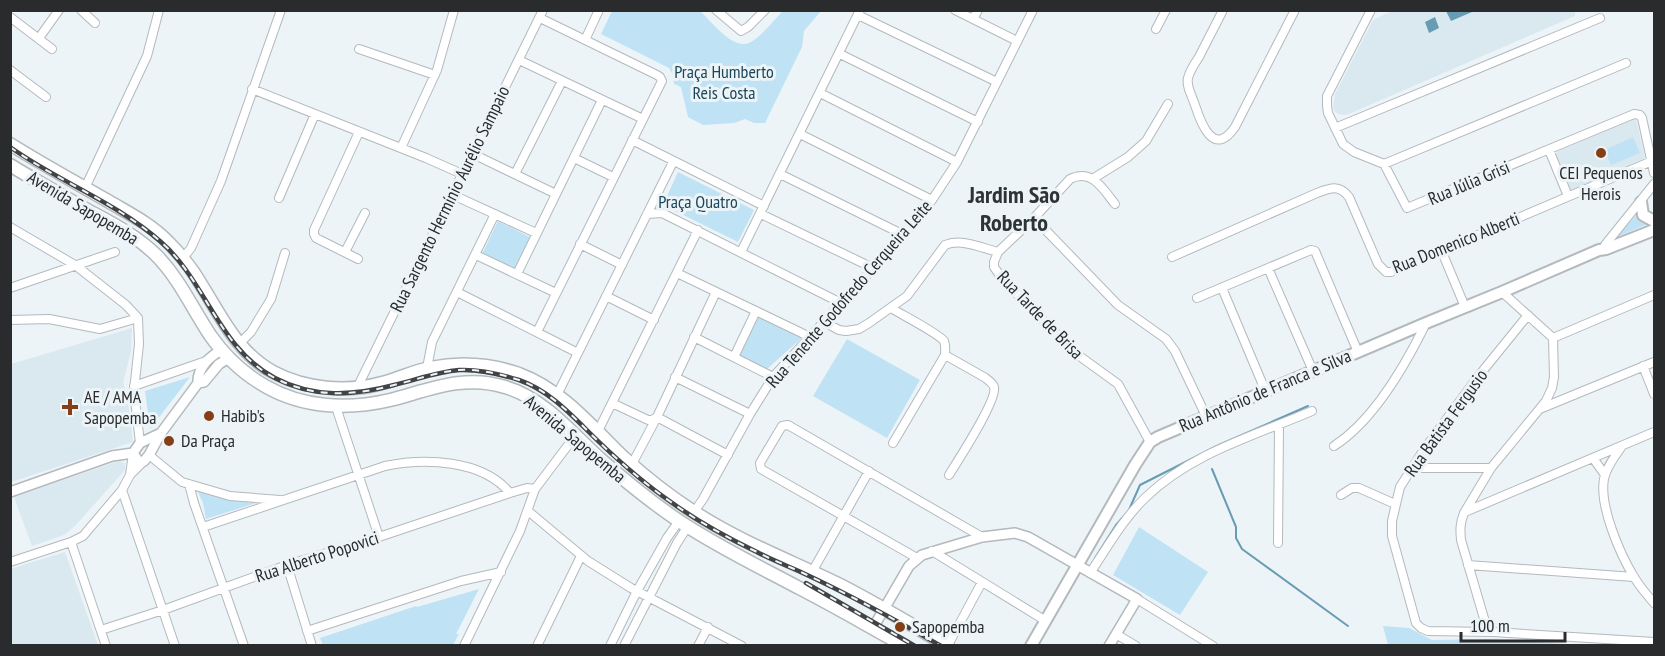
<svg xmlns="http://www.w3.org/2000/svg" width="1665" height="656" font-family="'PT Sans Narrow',sans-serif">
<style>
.built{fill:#dae9f0}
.green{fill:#bfe3f4}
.water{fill:#689cb4}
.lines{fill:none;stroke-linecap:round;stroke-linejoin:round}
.stream{stroke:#689cb4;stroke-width:2}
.minor-casing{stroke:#b3b9bd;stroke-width:10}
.tertiary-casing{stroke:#b3b9bd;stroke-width:12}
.secondary-casing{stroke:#b3b9bd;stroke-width:14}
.primary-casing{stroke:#b3b9bd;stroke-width:15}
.minor{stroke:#fff;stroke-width:8}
.tertiary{stroke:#fff;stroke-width:9}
.secondary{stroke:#fff;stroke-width:10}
.primary{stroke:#fff;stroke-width:12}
.rail-casing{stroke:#414345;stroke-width:4.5}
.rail{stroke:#edf4f8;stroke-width:2;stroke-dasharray:7;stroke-linecap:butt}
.poi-dot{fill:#843f16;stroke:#edf4f8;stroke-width:2}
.labels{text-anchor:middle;stroke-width:6;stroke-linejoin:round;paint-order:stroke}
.park-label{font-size:18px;fill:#1a4759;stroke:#edf4f8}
.poi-label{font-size:18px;fill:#292b2c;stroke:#edf4f8;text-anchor:start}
.street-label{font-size:18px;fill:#292b2c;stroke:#edf4f8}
.district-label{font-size:24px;font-weight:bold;fill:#2e3436;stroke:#edf4f8}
</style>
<rect width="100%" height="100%" fill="#edf4f8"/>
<path class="built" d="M1392 11H1575V16L1349 114 1343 115 1339 114 1335 112 1333 107 1335 94 1373 20Z
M1633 119H1636L1645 157 1644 159 1573 190 1570 189 1556 156 1557 152Z
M132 328 131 352 123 382 127 394 133 442 11 482V364Z
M119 461 125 463V470L75 526 64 535 32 546 14 497Z
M65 552 98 645H11L10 569Z"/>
<path class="green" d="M612 11H700C711 21 733 50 749 43 760 38 774 20 783 11H821L804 31 802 47 765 123H754L745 119 734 123 703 125 688 117 681 87 674 84 673 75 669 68 601 34Z
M1633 137 1640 153 1611 165 1605 150Z
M678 172 754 210 738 242 663 205Z
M1639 212 1650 223 1617 237Z
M498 221 530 237 514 270 482 254Z
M759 314 804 336 767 369 739 356Z
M847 339 920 380 887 438 813 396Z
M190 377 150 429 145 391Z
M197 490 235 501 256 503 206 519 203 503Z
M1139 527 1208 572 1180 615 1113 575Z
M479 589 456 634H459L453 645H323L320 638 416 606 417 607Z
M1383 626 1409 628 1432 640 1487 639 1567 644 1568 645H1388Z"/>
<path class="water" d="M1471 10 1472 12 1451 21 1446 11Z
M1435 17 1439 28 1429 33 1425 22Z"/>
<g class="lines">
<path class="stream" d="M1212 469 1236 527V538L1242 549 1348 626
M1128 512 1140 485 1219 445 1308 406
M1095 558 1116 525 1124 516"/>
<g class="minor-casing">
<path id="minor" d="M81 10 95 23
M716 10 741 31 748 27 765 10
M955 10 1017 41
M1223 10C1215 26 1207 41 1199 57 1195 63 1190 70 1188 78 1186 86 1192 96 1195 105 1201 124 1214 158 1235 127L1295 10
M1371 10 1327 96V106L1328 113 1343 144 1354 152 1384 164 1407 208 1634 114 1640 115 1642 118 1654 173
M858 15 997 82
M10 17 52 49
M973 19 978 10
M1156 29 1166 10
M39 38 59 10
M585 40 599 10
M359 49 435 75
M840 54 978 122
M519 60 643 119
M10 70 46 97
M252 89 426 158 462 174
M820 93 957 162
M1335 128 1600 18
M800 134 932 200
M632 140 764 206
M401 148 437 70 454 10
M1549 150 1568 196
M473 154 556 194
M574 158 613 177
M1384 164 1626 63
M515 174 562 81
M780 174 904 235
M1094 178 1128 157 1146 141 1168 104
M85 188 147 56 159 10
M453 195 536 233
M279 198 315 114
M1115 204C1103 189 1092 168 1070 179L1034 218 998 252 994 262V267L1004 281 1078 355 1118 384 1150 442
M647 214 662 213 841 303
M761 214 873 268
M1034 218 1118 305 1166 339 1175 351 1206 416
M10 227 75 265 126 305 138 318 139 344 134 391 140 443
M580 244 622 265
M1606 249 1605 245 1654 184
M345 252 365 213
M741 252 860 10
M1442 252 1465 307
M476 255 556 293
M1172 257 1317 193C1330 188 1339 184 1349 197L1378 264 1386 272H1391L1652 161
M183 258 191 248 221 181 281 10
M358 259 316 238 314 234V230L359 132
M1268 268 1313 371
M677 273 810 337
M517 274 602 100
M10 288 115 252
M1222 288 1265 390
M457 292 578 353
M606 296 654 320
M1197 298 1311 250 1315 251 1358 352
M891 308C902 315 938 333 944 341 946 346 945 351 945 355L893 443
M1528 315 1477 378 1423 451 1400 487 1392 521V536L1416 623 1421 628 1428 631 1493 632 1654 642
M10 320 49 319 100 329 138 318
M824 322 839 330 846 331 859 329 869 323 907 296 945 245C961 238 982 248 998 252
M537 332 662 81 660 77 657 75 540 18
M694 337 773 377
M1553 338 1654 295
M239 344 251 332 271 299 285 253
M945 355 984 377C988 380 993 383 994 387 998 399 957 462 949 475
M734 357 756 311
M1643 366 1654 394
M427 368 432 342 495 214
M675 377 750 414
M134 386 206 361
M357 388 543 10
M558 393 673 162
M612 403 648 420H652L657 417 728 455
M336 407 379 537
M1542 408 1654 362
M598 431 698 230
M1334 446C1373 421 1406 364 1426 323
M1622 446C1616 455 1606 467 1604 479 1599 506 1620 554 1634 577 1640 587 1647 595 1654 603
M149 455 182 482 230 496 280 500
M1593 458 1605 475
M632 464 657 417 716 292
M1411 468H1491
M130 475 133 453
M189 484 194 503 244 646
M122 490 175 646
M1341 495 1352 488H1359L1395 504
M528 511 588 561 631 588 742 646
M694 512 703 499 750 414 773 377 904 235 932 200 957 162 1033 10
M1465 512 1654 432
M203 527 385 466C424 458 482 459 510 493
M71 542 106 646
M1278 543 1279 426
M932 551 1046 621
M917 558 761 469 760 463 782 426 788 425 982 537
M10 562 71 542 83 536 122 490 130 475 144 461
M287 565 312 646
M1468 565 1634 577
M812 572 869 471
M1090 573C1107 548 1123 519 1145 498 1191 453 1254 436 1312 411
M1137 599 1213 646
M101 630 163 610 287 565 379 537 510 493 527 488 535 489
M307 631 461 581 501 572
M1488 632 1461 540C1460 530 1460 523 1464 513L1491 468 1546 401 1552 388 1554 377 1553 338 1502 292
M1116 634 1136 646
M948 645 982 582
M464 646 520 531 535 489 575 436
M537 646 581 556
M610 646 637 591 667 538 679 521
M624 646 677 543 688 526
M698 646 708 627"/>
</g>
<g class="tertiary-casing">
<path id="tertiary" d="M198 383 204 382 219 364 229 358
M133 453 139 462 144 461 149 455 161 433 198 383C197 368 210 356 222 350
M133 453 140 443 161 433
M10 492 112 456 133 453
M873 628 909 566 922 555 982 537 1015 533 1028 537 1137 599 1109 646"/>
</g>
<g class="secondary-casing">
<path id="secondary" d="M1641 202 1643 215 1654 221
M1031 646 1135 465 1150 442 1158 437 1426 323 1502 292 1599 250 1606 249 1654 230"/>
</g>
<g class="primary-casing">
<path id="primary" d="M10 144C42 164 75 182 108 201 128 213 151 224 168 242 181 255 193 270 202 286 222 318 238 353 273 372 305 389 347 393 382 383 398 379 414 371 430 368 460 362 490 364 519 374 562 390 591 426 623 457 645 477 669 496 694 512 740 542 791 561 840 585 877 604 912 625 948 646
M10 165C36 181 63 196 89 211 113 224 137 236 156 255 179 278 192 308 210 335 224 355 244 374 265 386 303 408 348 410 390 400 429 390 464 374 505 387 543 398 571 432 599 458 624 480 651 502 679 521 718 547 760 567 801 589 836 607 870 627 905 646"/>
</g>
<use href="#minor" class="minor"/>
<use href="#tertiary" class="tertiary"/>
<use href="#secondary" class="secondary"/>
<use href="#primary" class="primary"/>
<g class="rail-casing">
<path id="rail" d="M10 147C59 182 116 202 161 242 206 281 219 349 275 378 313 398 353 396 394 385 416 380 436 372 459 370 480 369 500 374 519 380 551 391 574 418 598 441 621 463 645 484 671 502 697 521 728 538 757 552 772 560 788 566 803 573 850 595 896 620 941 646
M806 583 915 646"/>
</g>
<use href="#rail" class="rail"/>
</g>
<g class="poi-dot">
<circle cx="1601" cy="153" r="6"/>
<path d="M67 398h6v6h6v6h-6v6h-6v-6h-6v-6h6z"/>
<circle cx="209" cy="416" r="6"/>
<circle cx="169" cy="441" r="6"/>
<circle cx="900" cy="627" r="6"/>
</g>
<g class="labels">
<g class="park-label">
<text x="724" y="78">Praça Humberto<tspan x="724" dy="21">Reis Costa</tspan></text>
<text x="698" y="208">Praça Quatro</text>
</g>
<g class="poi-label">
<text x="1601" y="179" text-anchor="middle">CEI Pequenos<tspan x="1601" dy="21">Herois</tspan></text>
<text x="84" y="403">AE / AMA<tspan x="84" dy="21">Sapopemba</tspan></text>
<text x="221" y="422">Habib's</text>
<text x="181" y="447">Da Praça</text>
<text x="912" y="633">Sapopemba</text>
</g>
<g class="street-label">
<text transform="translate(1469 183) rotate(-23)" y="6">Rua Júlia Grisi</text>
<text transform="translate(450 199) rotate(-64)" y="6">Rua Sargento Hermínio Aurélio Sampaio</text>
<text transform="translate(83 208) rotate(31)" y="6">Avenida Sapopemba</text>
<text transform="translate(1456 243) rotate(-22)" y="6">Rua Domenico Alberti</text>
<text transform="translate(849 294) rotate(-49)" y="6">Rua Tenente Godofredo Cerqueira Leite</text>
<text transform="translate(1040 315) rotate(46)" y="6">Rua Tarde de Brisa</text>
<text transform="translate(1265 391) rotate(-23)" y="6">Rua Antônio de Franca e Silva</text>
<text transform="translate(1446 423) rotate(-54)" y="6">Rua Batista Fergusio</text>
<text transform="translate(575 439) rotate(40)" y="6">Avenida Sapopemba</text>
<text transform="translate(317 557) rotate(-18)" y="6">Rua Alberto Popovici</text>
</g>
<g class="district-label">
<text x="1014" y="203">Jardim São<tspan x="1014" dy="28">Roberto</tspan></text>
</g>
</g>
<rect width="1665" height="656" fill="none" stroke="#292b2c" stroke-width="24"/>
<path d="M1461 632v9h104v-9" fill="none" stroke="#292b2c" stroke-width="3"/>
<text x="1470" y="632" font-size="18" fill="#292b2c" stroke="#edf4f8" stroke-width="4.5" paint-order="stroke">100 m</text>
</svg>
